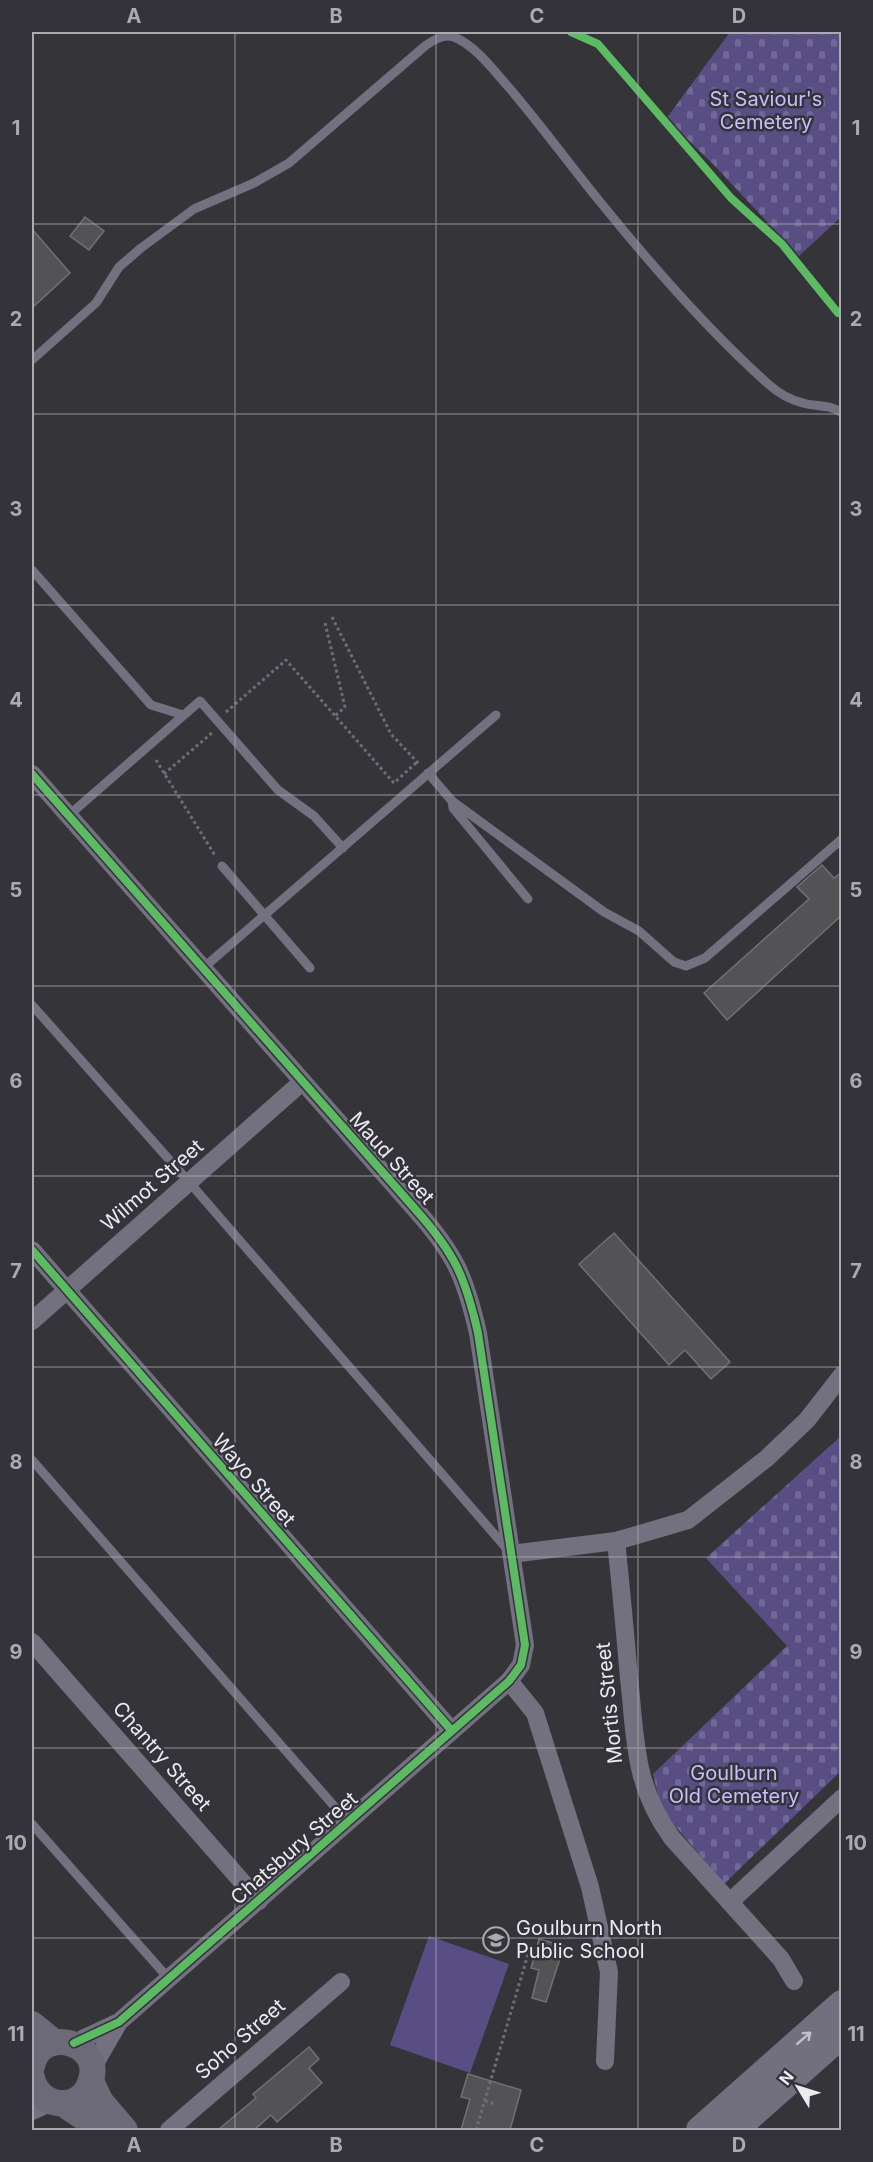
<svg xmlns="http://www.w3.org/2000/svg" width="873" height="2162" font-family="Inter,sans-serif">
<style>
.cemetery{fill:url(#cemetery-stones)}
.pitch{fill:#584e84}
.building{fill:#535356;stroke:#717174;stroke-width:1.5}
.lines{fill:none;stroke-linecap:round;stroke-linejoin:round}
.path{stroke:#6e6d77;stroke-width:3;stroke-dasharray:3 3;stroke-linecap:butt}
.lane{stroke:#737080;stroke-width:9}
.street{stroke:#737080;stroke-width:18}
.secondary{stroke:#6c6a78;stroke-width:26}
.primary{stroke:#72707f;stroke-width:28}
.cycleway-casing{stroke:#34333b;stroke-width:11}
.cycleway{stroke:#5cba63;stroke-width:8}
.oneway{stroke:#c1c0c8}
.grid{fill:none;stroke:#ababaf;stroke-width:1.5;stroke-opacity:0.55}
.labels{text-anchor:middle;stroke-width:5;stroke-linejoin:round;paint-order:stroke}
.park-label{font-size:20px;fill:#c7bff9;stroke:#34333b}
.street-label{font-size:20px;fill:#ebebef;stroke:#34333b}
.poi-label{font-size:20px;fill:#ebebef;stroke:#34333b;text-anchor:start}
.neatline{fill:none;stroke:#ababaf;stroke-width:2}
.grid-label{font-size:20px;text-anchor:middle;font-weight:bold;fill:#ababaf}
</style>
<defs>
<pattern id="cemetery-stones" width="16" height="16" patternUnits="userSpaceOnUse" patternTransform="scale(1.5)"><rect width="16" height="16" fill="#584e84"/><path d="M2 7V4a2 2 0 0 1 4 0v3zM10 15v-3a2 2 0 0 1 4 0v3z" fill="#706896"/></pattern>
</defs>
<rect width="100%" height="100%" fill="#353539"/>
<path class="cemetery" d="M730 32H841V217L799 256 712 163 666 119Z
M841 1436V1771L724 1884 661 1809 653 1774 787 1646 706 1558Z"/>
<path class="pitch" d="M429 1936 509 1964 470 2073 390 2045Z"/>
<path class="building" d="M85 217 104 231 89 250 70 236Z
M32 229 70 273 32 308Z
M822 865 834 878 842 872V915L727 1020 704 993 809 899 797 887Z
M614 1233 730 1362 711 1379 685 1350 669 1365 579 1264Z
M539 1939 564 1946 546 2002 532 1998 539 1970 531 1968Z
M309 2047 319 2059 309 2068 322 2083 277 2122 271 2115 254 2130H218L256 2098 253 2094Z
M468 2074 521 2090 510 2130H461L470 2099 461 2097Z"/>
<g class="lines">
<path class="path" d="M332 617 391 734 419 764
M325 623 345 707 335 716
M226 712 286 660 394 783 417 762
M156 760 216 857
M164 774 213 732
M485 2101 495 2104
M476 2130 529 1951 535 1952"/>
<path class="lane" d="M32 360 96 303 119 267 141 248 194 209 254 183 289 163 425 46C433 40 444 33 454 37 474 45 491 67 505 83 539 122 568 163 601 203 652 266 707 329 767 383 777 392 790 400 803 403 816 407 830 404 842 413
M32 570 151 705 183 715
M428 773 452 801 453 808 528 899
M452 801 604 912 639 931 674 962 686 966 705 958 842 839
M68 816 200 701 278 790 314 816 343 848
M222 866 310 968
M202 969 496 715
M32 1005 189 1182 508 1550
M32 1460 348 1822
M32 1824 169 1979"/>
<path class="street" d="M32 774 416 1210C455 1254 465 1276 478 1333L525 1645 521 1665 509 1681 119 2022 74 2043
M32 1250 452 1731
M32 1321 302 1082
M616 1541C621 1587 625 1632 629 1678 636 1740 633 1784 672 1838L781 1959 794 1981
M511 1554 616 1541 688 1520 767 1458 807 1420 842 1375
M32 1642 259 1901
M509 1681 535 1713 590 1887 609 1972 605 2061
M731 1901 842 1798
M93 2067 119 2022
M32 2111 52 2102
M169 2130 341 1982"/>
<path class="secondary" d="M32 2024 54 2042
M32 2066C40 2024 106 2042 90 2083 87 2092 80 2099 71 2102 53 2107 36 2096 32 2078
M91 2081 101 2102 125 2130
M62 2103 102 2130"/>
<path class="primary" d="M700 2130 842 2004
M734 2130 842 2034"/>
<g class="cycleway-casing">
<path id="cycleway" d="M571 32 598 44 731 198 782 244 838 313
M32 774 416 1210C455 1254 465 1276 478 1333L525 1645 521 1665 509 1681 119 2022 74 2043
M32 1250 452 1731"/>
</g>
<use href="#cycleway" class="cycleway"/>
</g>
<defs><path id="oneway-shaft" d="M-6 0H5M1.5-3L5.5 0L1.5 3" fill="none" stroke-width="1.6" stroke-linecap="round" stroke-linejoin="round" transform="scale(1.5)"/></defs>
<use class="oneway" href="#oneway-shaft" transform="translate(804 2038) rotate(-41)"/>
<path class="grid" d="M235 32V2130M436 32V2130M638 32V2130M32 224H842M32 414H842M32 605H842M32 795H842M32 986H842M32 1176H842M32 1367H842M32 1557H842M32 1748H842M32 1938H842"/>
<defs>
<g id="school-ring" transform="scale(1.35)"><circle r="9.5" fill="#34333b" stroke="#ababaf" stroke-width="1.5"/><path d="M0-5L7-2L0 1L-7-2ZM-4 1L0 2.5L4 1V4Q0 6-4 4Z" fill="#ababaf"/></g>
</defs>
<g fill-rule="evenodd">
<use href="#school-ring" x="496" y="1940"/>
</g>
<g class="labels">
<g class="park-label">
<text x="766" y="106">St Saviour's<tspan x="766" dy="23">Cemetery</tspan></text>
<text x="734" y="1780">Goulburn<tspan x="734" dy="23">Old Cemetery</tspan></text>
</g>
<g class="street-label">
<text transform="translate(392 1158) rotate(48)" y="7">Maud Street</text>
<text transform="translate(152 1185) rotate(-41)" y="7">Wilmot Street</text>
<text transform="translate(254 1480) rotate(49)" y="7">Wayo Street</text>
<text transform="translate(609 1703) rotate(-96)" y="7">Mortis Street</text>
<text transform="translate(162 1756) rotate(49)" y="7">Chantry Street</text>
<text transform="translate(294 1848) rotate(-41)" y="7">Chatsbury Street</text>
<text transform="translate(240 2039) rotate(-41)" y="7">Soho Street</text>
</g>
<g class="poi-label">
<text x="516" y="1935">Goulburn North<tspan x="516" dy="23">Public School</tspan></text>
</g>
</g>
<rect width="873" height="2162" fill="none" stroke="#34333b" stroke-width="66"/>
<g transform="translate(798 2087) rotate(308)" stroke="#34333b" stroke-width="4.5" paint-order="stroke">
<path d="M0-4.5L10 22L0 15L-10 22Z" fill="#ebebef"/>
<text y="-9" font-size="16" font-weight="bold" text-anchor="middle" fill="#ebebef">N</text>
</g>
<rect x="33" y="33" width="807" height="2096" class="neatline"/>
<g class="grid-label">
<text x="134" y="23">A</text>
<text x="336" y="23">B</text>
<text x="537" y="23">C</text>
<text x="739" y="23">D</text>
<text x="16" y="135">1</text>
<text x="856" y="135">1</text>
<text x="16" y="326">2</text>
<text x="856" y="326">2</text>
<text x="16" y="516">3</text>
<text x="856" y="516">3</text>
<text x="16" y="707">4</text>
<text x="856" y="707">4</text>
<text x="16" y="897">5</text>
<text x="856" y="897">5</text>
<text x="16" y="1088">6</text>
<text x="856" y="1088">6</text>
<text x="16" y="1278">7</text>
<text x="856" y="1278">7</text>
<text x="16" y="1469">8</text>
<text x="856" y="1469">8</text>
<text x="16" y="1659">9</text>
<text x="856" y="1659">9</text>
<text x="16" y="1850">10</text>
<text x="856" y="1850">10</text>
<text x="16" y="2041">11</text>
<text x="856" y="2041">11</text>
<text x="134" y="2152">A</text>
<text x="336" y="2152">B</text>
<text x="537" y="2152">C</text>
<text x="739" y="2152">D</text>
</g>
</svg>
